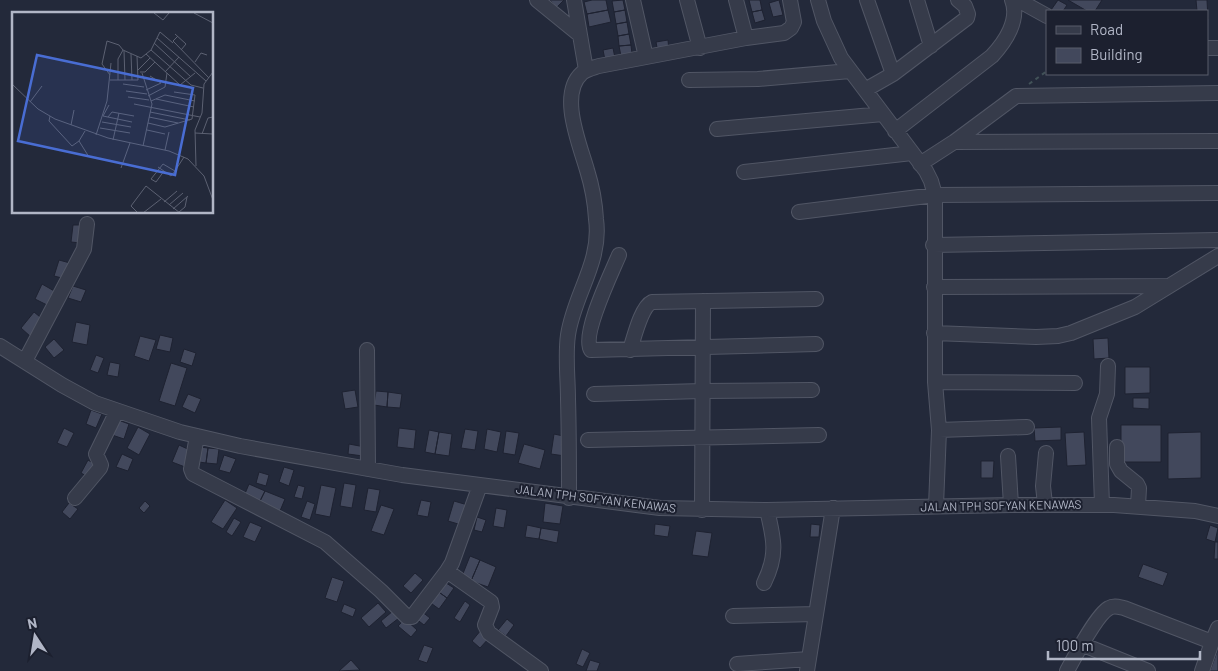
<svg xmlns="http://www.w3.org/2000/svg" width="1218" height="671" font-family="Barlow,sans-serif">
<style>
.building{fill:#42485c;stroke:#1e2231}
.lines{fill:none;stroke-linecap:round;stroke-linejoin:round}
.minor-casing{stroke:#515665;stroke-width:16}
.path{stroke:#425258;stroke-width:2;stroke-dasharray:4 4;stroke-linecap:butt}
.minor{stroke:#363b4a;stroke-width:14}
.labels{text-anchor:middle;stroke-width:4;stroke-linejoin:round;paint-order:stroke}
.street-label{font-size:12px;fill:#b1b6c6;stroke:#1c202f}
.inset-road{fill:none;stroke:#5c6172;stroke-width:1}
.view{fill:#496dd3;fill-opacity:0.15;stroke:#496dd3;stroke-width:2.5}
.inset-edge{fill:none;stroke:#b1b6c6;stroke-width:2.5}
</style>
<rect width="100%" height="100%" fill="#23293a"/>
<path class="building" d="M550 0H564L557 7Z
M592 0H606L608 10 587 14 584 2Z
M623 0 625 10 614 12 612 1Z
M749 0H760L762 10 752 12Z
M779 0 783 15 773 17 769 3Z
M1058 0 1067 5 1063 11H1052L1051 10Z
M1068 0H1102L1095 11H1087Z
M1196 0H1207L1208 19 1207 11H1197Z
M608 10 611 22 589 27 587 14Z
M625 10 627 22 616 24 614 12Z
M762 10 765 20 755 23 752 12Z
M627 22 629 34 618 36 616 24Z
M629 34 631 45 619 46 618 36Z
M668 40 669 51 658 53 656 42Z
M631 45 632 54 621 56 619 46Z
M613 48 615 58 605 60 603 50Z
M73 225H83L81 243 71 242Z
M59 260 70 263 66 279 54 276Z
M42 284 56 292 49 306 35 299Z
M73 286 86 290 81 302 68 298Z
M34 312 45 321 31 337 21 328Z
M76 322 90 325 87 345 72 342Z
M160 335 173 338 170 352 156 349Z
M140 336 156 340 149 361 134 356Z
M1108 338 1109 358 1094 359 1093 339Z
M54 339 64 350 54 358 45 347Z
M184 349 196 353 192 366 180 362Z
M96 355 104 358 98 373 90 370Z
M110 362 120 364 118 377 107 375Z
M171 363 187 368 175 406 159 401Z
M1125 367H1150V393L1125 394Z
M355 390 358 407 345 409 342 392Z
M376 391 388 392 387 407 374 405Z
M388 392 402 394 400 408 387 407Z
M188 394 201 399 195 413 182 407Z
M1133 398H1149V409L1133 408Z
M91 410 102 414 96 428 86 424Z
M118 420 129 424 124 439 112 435Z
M1121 425H1161V462H1121Z
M138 427 150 434 139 455 127 448Z
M1061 427V440L1035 441 1034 428Z
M64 428 74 433 67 447 57 443Z
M399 428 416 430 414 449 397 447Z
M465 429 478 431 475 450 461 448Z
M487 429 501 432 497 452 484 449Z
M429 430 439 432 435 454 425 452Z
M506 431 519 433 515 455 503 453Z
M439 432 452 434 449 456 435 454Z
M1084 432 1086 465 1067 466 1065 433Z
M1201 432V478L1168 479V433Z
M554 434 568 437 565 456 551 454Z
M349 444 365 447 363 456 348 454Z
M524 444 545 450 540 469 518 463Z
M179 445 192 451 185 467 172 462Z
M200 447 208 448 206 463 199 462Z
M208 448 219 449 217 464 206 463Z
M122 454 133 459 128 471 116 467Z
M224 455 236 459 230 473 219 470Z
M88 460 96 465 88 477 81 473Z
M981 461H994L993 478H981Z
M284 467 294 470 289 486 279 482Z
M259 472 269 475 266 486 256 483Z
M344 483 356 485 352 508 340 506Z
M249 484 265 491 259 503 244 496Z
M298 485 305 487 302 499 294 497Z
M321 485 336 488 330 517 315 514Z
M368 488 380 490 376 512 364 510Z
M265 491 285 499 280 511 259 503Z
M225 500 237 508 223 529 211 522Z
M421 500 431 502 428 517 417 515Z
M145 501 150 506 144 513 139 508Z
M307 501 315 504 310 520 301 517Z
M454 501 471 506 465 526 448 521Z
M69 503 78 509 70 519 62 512Z
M545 503 563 506 560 524 543 522Z
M381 505 394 509 384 535 371 531Z
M496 508 507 510 504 528 493 526Z
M477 517 486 520 482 532 474 530Z
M234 518 241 522 232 536 226 532Z
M250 522 262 527 255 542 243 537Z
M655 524 670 526 668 537 654 535Z
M811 524 820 525 819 537H810Z
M527 525 541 528 539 539 525 537Z
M1210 525 1218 528 1215 542 1206 539Z
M541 528 559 531 557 543 539 539Z
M696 531 712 533 708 557 692 555Z
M1215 542H1218V559H1214Z
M470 556 480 560 471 581 462 576Z
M480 560 496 567 488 587 471 581Z
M1143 564 1168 573 1163 586 1138 577Z
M415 573 423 580 411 593 403 586Z
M332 577 344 581 337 602 325 598Z
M443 581 454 588 447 598 436 590Z
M436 590 447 598 439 609 428 601Z
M465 601 470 605 460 622 454 618Z
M378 603 386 612 369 627 361 618Z
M344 604 356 609 353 617 341 612Z
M393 611 399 618 386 628 381 621Z
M421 611 430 618 424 625 415 618Z
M405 619 417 630 411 637 398 626Z
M507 619 514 625 506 636 498 630Z
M481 630 490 637 480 648 472 641Z
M424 645 433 648 427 663 418 660Z
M582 649 590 653 583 667 576 664Z
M1218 649V671H1210Z
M351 660 360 670 339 671Z
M590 660 600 663 597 671H586Z"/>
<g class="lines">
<g class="minor-casing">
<path id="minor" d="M537 0 580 35
M574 0 586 70
M633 0 646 57
M687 0 700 48
M736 0 746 38
M818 0 824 21 841 58 926 171 931 181 935 195V382L939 430 936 506
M867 0 893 74
M917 0 931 46
M1018 0 1047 16
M1207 48H1218
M689 80 758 79 850 71
M865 90 893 74 967 18 968 14 965 6 958 0
M717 129 883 114
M895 131 992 56C1005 42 1020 20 1012 0
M954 142 1218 141
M920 164 954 142 1016 96 1218 93
M744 172 912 153
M799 212 935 195 1218 193
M933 245 1218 240
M619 255C612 272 581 335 591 350L816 344
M934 287 1167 286
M934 333 1036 337 1058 336 1071 333 1135 307 1218 256
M0 346 62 385 95 403 180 432 240 446 402 475 660 508 767 510 1011 505H1114L1195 511 1218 516
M367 350 368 469
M630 350C634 338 641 307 652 302L816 299
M25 361 84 249 87 224
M935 382 1075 383
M594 394 702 391 812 390
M939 430 1027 427
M197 436 191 469 193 474 325 542 381 591 407 617H412L447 571
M588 440 819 435
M1117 447V464L1121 471 1137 484 1139 488 1138 506
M1008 456 1011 505
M480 485 452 563 447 571 491 602 492 607 485 625 489 633 541 671
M75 498 100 468 101 465 96 454 117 411
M569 498C569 465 569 432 568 399 568 378 565 356 568 335 574 294 602 262 596 219 595 202 592 186 587 170 580 145 558 94 582 73 587 69 593 68 599 66L746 38 784 33 791 28 794 22 790 0
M1045 504 1043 486 1046 453
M1102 505 1099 418 1107 394 1108 366
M702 510 703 301
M764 583C778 555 774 539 767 510
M733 616 816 614
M1081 644 1148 671
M737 664 809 659
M807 671 833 508
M1067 671C1074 658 1097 614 1109 608 1114 605 1119 607 1124 608L1212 642 1218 628
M1202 671 1212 642"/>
</g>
<path class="path" d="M1029 84 1047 71"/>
<use href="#minor" class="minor"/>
</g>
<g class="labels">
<g class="street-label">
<text transform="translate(596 499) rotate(7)" y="4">JALAN TPH SOFYAN KENAWAS</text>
<text transform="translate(1001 506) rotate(-1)" y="4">JALAN TPH SOFYAN KENAWAS</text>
</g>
</g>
<g transform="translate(12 12)">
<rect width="201" height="201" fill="#23293a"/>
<path class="inset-road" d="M142 1 151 8 157 1M182 1 201 11M163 22 174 32 169 38M166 24 161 29 197 66M145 26 194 69M142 31 179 65M139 38 148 20 161 31M112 39 113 68M119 42 120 68M134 42 168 73 183 61M183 50 189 41 195 43M126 58 138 46M128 60H133L143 50M153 60 167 45M130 61 140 92 131 134M98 63 90 52 95 29 107 33 111 38M98 68H126L125 44M106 68V47L111 38 129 46 139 38 179 73 191 76M0 72 26 97 43 107 96 126 157 139 176 147 192 164 201 188M111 72 132 75M134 78 149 71 138 64M114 79 135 82M136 84 153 75 155 61M116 85 137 88M144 87 182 95M139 89 153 83 183 89M18 90 30 74M122 92 188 105M97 93 91 104 120 110M138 100 178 108M38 104 37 109 60 134 67 129M96 105 100 100 122 104M137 105 166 111M90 110 119 115M136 111 153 115 180 107 183 83 162 80M59 113 62 98M88 116 118 121M135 118 153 122M73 119 67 129 77 145M183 121 201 122M190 122 196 106 201 105M84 123 95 89 99 51M101 128 107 101M153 138 157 120M184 154 183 118 190 101 192 72 201 60M146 155 159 164 163 159M109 156 118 131M152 159 144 170 139 167 151 152 163 159 172 145M152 190 165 179M157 193 171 181M161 197 176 184M167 200 173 195 175 185M126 201 119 194 134 174 168 201M131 201 149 187"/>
<path class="view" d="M25 43 181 76 163 163 6 129Z"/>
<rect width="201" height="201" class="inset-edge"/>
</g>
<rect x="1046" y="10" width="162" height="65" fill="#1c202f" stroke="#585c6b"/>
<rect x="1056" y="26" width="25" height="8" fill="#363b4a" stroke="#585c6b"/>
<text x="1090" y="35" font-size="15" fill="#b1b6c6">Road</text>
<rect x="1056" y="48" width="25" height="15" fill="#42485c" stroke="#585c6b"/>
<text x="1090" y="60" font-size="15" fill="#b1b6c6">Building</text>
<g transform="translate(35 636) rotate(348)" stroke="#1c202f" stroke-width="4" paint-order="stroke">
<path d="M0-4L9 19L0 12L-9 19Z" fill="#b1b6c6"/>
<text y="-8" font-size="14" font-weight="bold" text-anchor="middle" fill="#b1b6c6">N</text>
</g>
<path d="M1048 651v8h152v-8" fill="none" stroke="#b1b6c6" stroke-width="2.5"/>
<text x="1056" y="651" font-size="15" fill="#b1b6c6" stroke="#1c202f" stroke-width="4" paint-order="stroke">100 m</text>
</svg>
